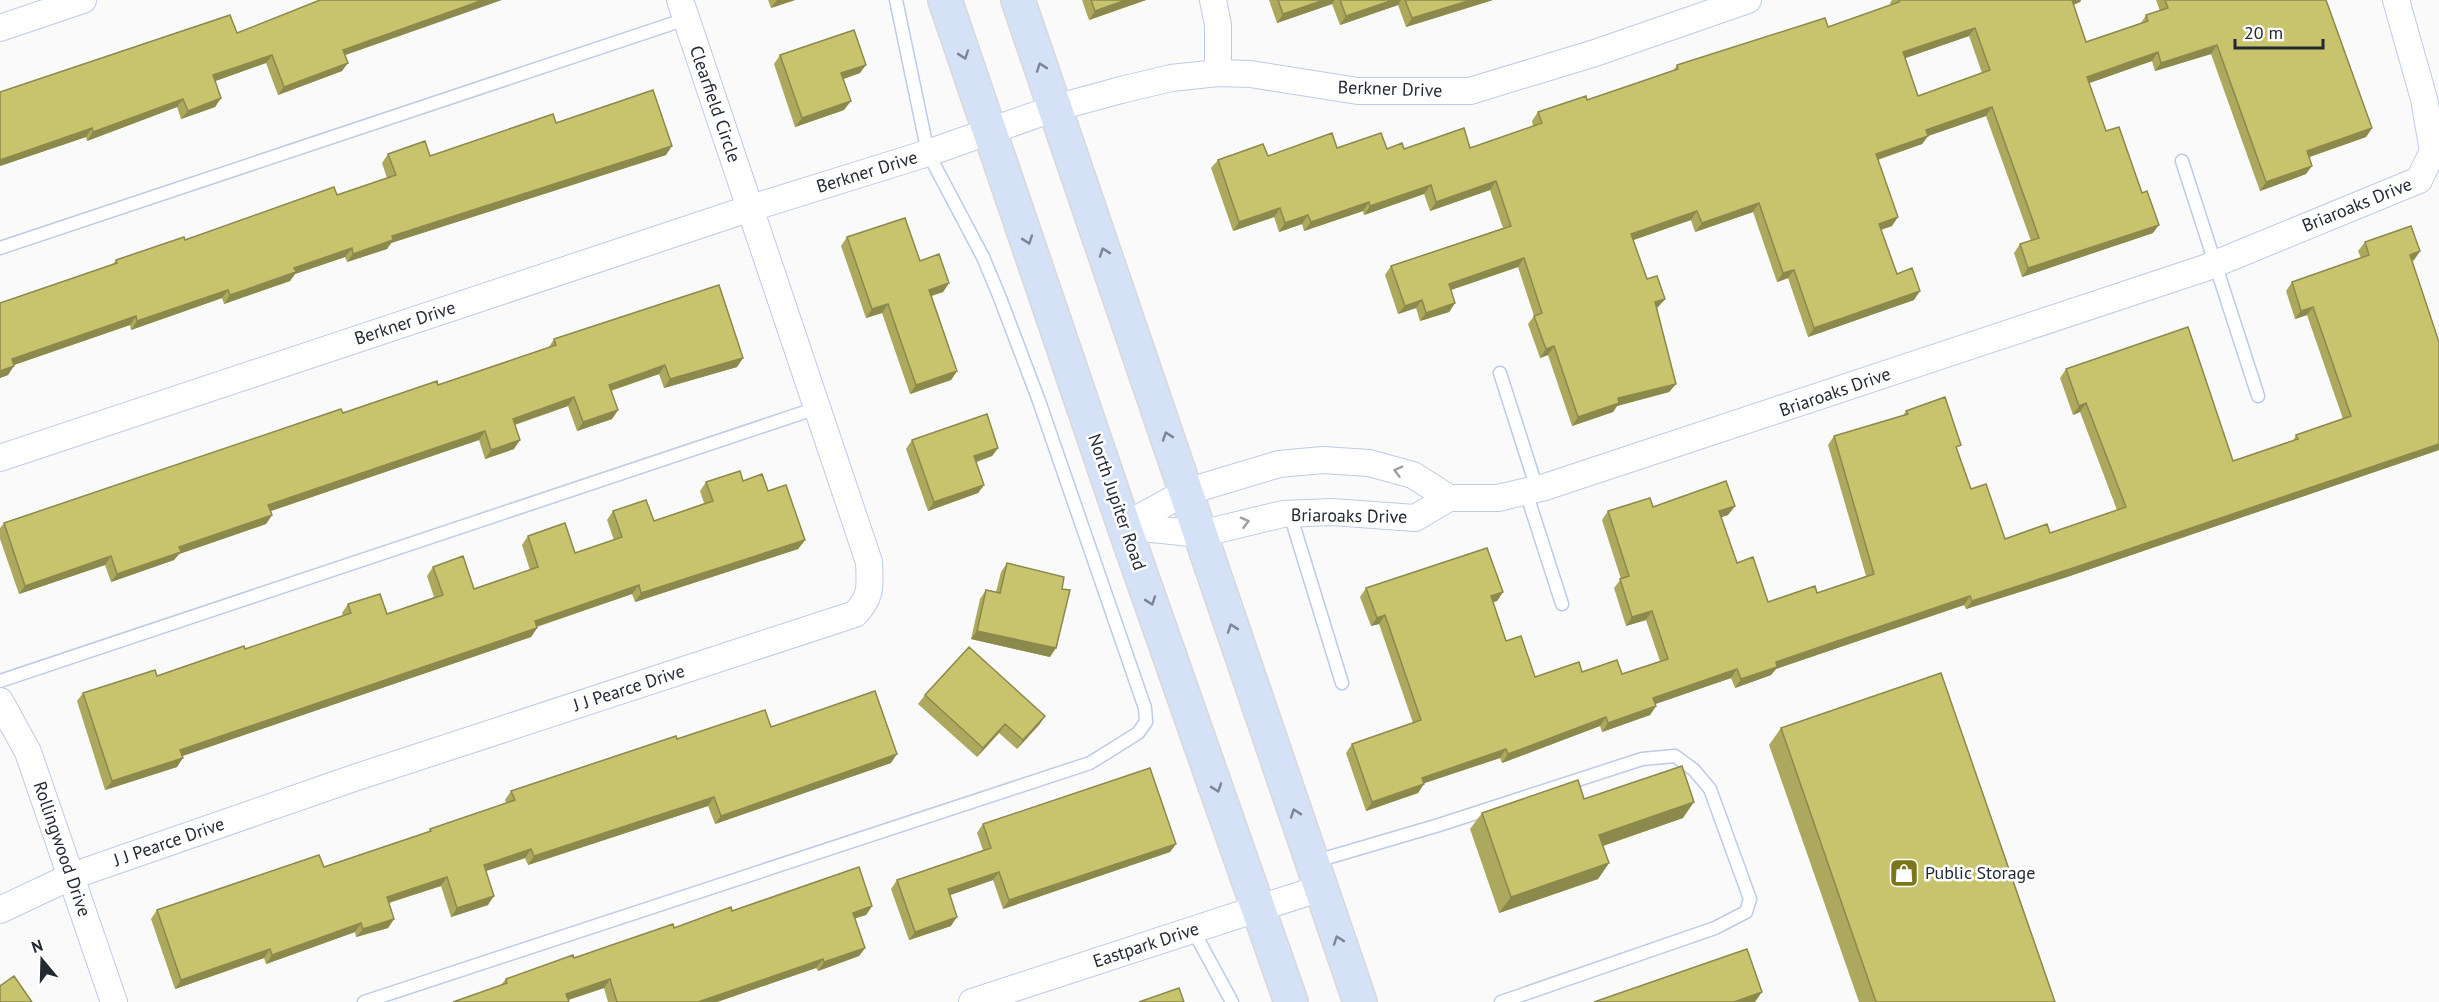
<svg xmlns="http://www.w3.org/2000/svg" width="2439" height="1002" font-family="'PT Sans',sans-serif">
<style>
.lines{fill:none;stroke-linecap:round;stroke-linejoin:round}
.lane-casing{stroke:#bdcbe5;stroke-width:15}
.street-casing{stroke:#bdcbe5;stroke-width:28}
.primary-casing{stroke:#d7d8da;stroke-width:36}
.lane{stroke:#fff;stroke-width:12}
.street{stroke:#fff;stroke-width:26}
.primary{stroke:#d5e1f7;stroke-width:33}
.wall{fill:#aca95e;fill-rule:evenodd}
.shaded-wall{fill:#8c894c}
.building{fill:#c8c46d;stroke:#8c894c;stroke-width:1.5;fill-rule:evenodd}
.oneway{stroke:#7c8595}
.oneway2{stroke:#9c9fa3}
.labels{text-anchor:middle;stroke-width:5;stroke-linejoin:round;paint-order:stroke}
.street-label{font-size:18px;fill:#232933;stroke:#fff}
.poi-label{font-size:18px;fill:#232933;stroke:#fff;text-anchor:start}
</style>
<rect width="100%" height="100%" fill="#fafafa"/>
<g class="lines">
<g class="lane-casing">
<path id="lane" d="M2182 161 2258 396
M0 248 686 19
M1500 373 1537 489
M1526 492 1562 604
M1290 514 1342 683
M0 681 817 408
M1313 862 1439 825 1642 759 1675 756 1694 770 1710 789 1750 899 1746 912 1715 928 1501 1002
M1193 930 1232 1002
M364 1002 1090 763 1138 733 1146 722 1145 708 1039 401 1000 298 983 257 928 153 896 0"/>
</g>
<g class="street-casing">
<path id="street" d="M1213 0 1218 25V73
M0 28 83 0
M0 458 751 208 928 153 1055 108 1121 90 1171 78 1218 73 1250 74 1358 91H1470L1595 53 1748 0
M1124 526 1200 534 1283 514 1332 512 1415 518 1449 498H1498L1545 487 2205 268 2419 180 2433 151 2424 99 2396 0
M1124 526 1186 492 1279 464 1323 460 1369 463 1413 475 1449 498
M0 701 28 752 114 1002
M0 910 72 876 354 778 855 614C872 596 870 586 869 562L680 0
M972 1002 1321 888"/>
</g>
<g class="primary-casing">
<path id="primary" d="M945 0 1124 526 1291 1002
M1018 0 1360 1002"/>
</g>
<use href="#lane" class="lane"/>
<use href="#street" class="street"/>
<use href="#primary" class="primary"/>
</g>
<path class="wall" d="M768 0H795L771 8Z
M1082 0H1146L1089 20Z
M1269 0H1493L1406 27 1398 5 1340 25 1332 4 1277 23Z
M1892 0H2081L2080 2 2073 5 2086 42 2141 23 2146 15 2160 11 2156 0H2326L2372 128 2366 137 2309 157 2306 174 2260 191 2211 54 2155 71 2152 61 2089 83 2106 131 2153 233 2022 277 2014 253 2020 244 2031 241 1986 116 1928 136 1922 144 1878 160 1892 226 1881 230 1897 274 1914 300 1808 337 1788 278 1777 282 1753 212 1695 232 1691 220 1633 240 1647 279 1665 299 1658 307 1657 308 1676 384 1669 392 1617 406 1613 412 1572 426 1548 355 1540 358 1528 324 1534 316 1536 322 1518 267 1451 290 1455 303 1449 312 1420 321 1416 308 1398 314 1385 275 1391 266 1503 228 1490 190 1430 211 1424 194 1364 215 1363 211 1304 231 1302 224 1279 232 1274 217 1233 231 1211 168 1218 160 1268 156 1337 148 1404 149 1470 148 1533 126 1532 121 1538 112 1587 100 1673 71 1677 65 1828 27 1891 5 1890 3ZM1969 36 1982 73 1918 96 1905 58Z
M237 33 345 56 342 71 278 95 266 63 215 81 221 98 215 107 181 119 177 107 87 141 86 137 0 166V92Z
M780 55 860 73 843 79 844 110 795 127 774 64Z
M556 123 666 155 391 243 387 249 347 262 345 257 295 274 290 281 224 304 222 298 131 330 130 325 14 365 8 375 0 378V303L113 264 116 260 337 195 387 178 382 163 388 154 430 156Z
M847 237 920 261 949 283 943 292 932 296 957 371 951 380 910 394 882 313 866 318 841 246Z
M2365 242 2420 251 2414 260 2412 261 2439 450 2067 577 1966 609 1964 605 1843 646 1776 669 1771 675 1735 688 1731 678 1655 704 1656 706 1650 715 1602 732 1600 726 1502 763 1500 758 1424 783 1418 793 1366 811 1346 753 1352 744 1413 723 1379 624 1371 626 1360 597 1366 588 1503 592 1497 601 1493 602 1506 641 1535 677 1582 672 1622 674 1660 661 1646 620 1626 626 1614 588 1621 579 1602 520 1608 511 1653 507 1735 506 1728 515 1721 517 1737 563 1768 602 1817 593 1866 576 1828 445 1834 436 1903 416 1906 411 1958 451 1971 489 2005 539 2050 533 2117 510 2080 412 2073 415 2060 378 2066 369 2233 461 2293 441 2296 435 2343 419 2307 315 2295 319 2286 291 2292 282 2361 258 2358 251Z
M554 339 743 358 737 367 664 388 659 374 611 391 618 410 612 419 577 431 568 406 515 425 514 449 485 459 479 440 271 511 272 515 266 524 179 554 174 560 111 582 105 565 19 594 0 539V528L4 523 343 413 438 385 549 347Z
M912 440 998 448 992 456 976 462 984 485 978 493 928 511 906 449Z
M743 481 768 491 805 540 798 549 635 602 632 594 537 627V628L531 637 182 756 177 767 105 790 77 701 83 693 157 676 245 649 343 616 342 613 348 604 387 614 434 597 427 576 433 567 474 589 530 570 522 545 528 536 575 553 614 540 607 520 613 511 654 521 704 503 700 491 706 482Z
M1007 563 1050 657 971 639 980 599 986 590 996 592 1001 572Z
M925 695 1045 716 1039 725 1017 749 999 733 977 757 918 704Z
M771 727 891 763 715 824 708 806 528 865 525 858 486 871 488 905 451 917 441 886 389 903 394 919 388 928 356 937 355 932 266 964 264 958 175 989 151 919 157 910 324 867 428 832 430 829 506 803 505 800 511 791 677 739Z
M1781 728 2055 1002H1859L1769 745Z
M1584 799 1683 818 1603 846 1609 863 1598 879 1499 913 1470 829 1482 813Z
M983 824 1176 844 1170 852 1003 909 993 880 950 895 951 926 909 940 891 889 897 880 983 850 977 833Z
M872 906 866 915 855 918 865 948 859 956 818 971 816 968 717 1002H608L604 988 568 1000 501 985 506 979 732 911Z"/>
<path class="shaded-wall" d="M483 0H502L337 58 343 50Z
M777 0H795L771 8Z
M1126 0H1146L1089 20 1095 11Z
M1324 0H1335L1332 4 1277 23 1283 14Z
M1393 0H1401L1398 5 1340 25 1346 16Z
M1471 0H1493L1406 27 1412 18Z
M2071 0H2081L2080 2 2065 8Z
M1975 28 1969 36 1897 61 1903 52Z
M2217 45 2211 54 2155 71 2161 63Z
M2158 52 2152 61 2081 86 2087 77Z
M272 55 266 63 207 84 213 75Z
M348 63 342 71 278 95 284 87Z
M866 65 860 73 835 82 841 73Z
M221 98 215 107 181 119 188 111Z
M183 99 177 107 87 141 93 132Z
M851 101 844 110 795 127 802 118Z
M1992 107 1986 116 1928 136 1922 144 1870 162 1876 154 1926 130Z
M92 128 86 137 0 166V160Z
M2372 128 2366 137 2301 160 2307 151Z
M672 146 666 155 391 243 387 249 347 262 353 254 392 236Z
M2312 166 2306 174 2260 191 2266 182Z
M1496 181 1490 190 1430 211 1436 202Z
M1431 185 1424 194 1364 215 1370 206Z
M1369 202 1363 211 1304 231 1311 222Z
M1759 203 1753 212 1695 232 1702 223Z
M1280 208 1274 217 1233 231 1239 222Z
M1697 211 1691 220 1625 243 1631 234Z
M1308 215 1302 224 1279 232 1285 223Z
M1898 217 1892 226 1873 232 1879 224Z
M2159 225 2153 233 2022 277 2028 268Z
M352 248 345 257 295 274 290 281 224 304 230 295 294 268Z
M2420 251 2414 260 2404 264 2410 255Z
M1524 258 1518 267 1442 293 1449 284Z
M1794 270 1788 278 1777 282 1783 273Z
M949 283 943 292 923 298 929 290Z
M228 290 222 298 131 330 137 321Z
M1920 291 1914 300 1808 337 1814 328Z
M1665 299 1658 307 1649 311 1655 302Z
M1422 300 1416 308 1398 314 1405 306Z
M1455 303 1449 312 1420 321 1426 313Z
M888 304 882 313 866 318 872 309Z
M2313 307 2307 315 2295 319 2301 311Z
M136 316 130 325 5 368 12 359Z
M1554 346 1548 355 1540 358 1546 349Z
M743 358 737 367 664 388 670 379Z
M665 365 659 374 603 393 609 385Z
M14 366 8 375 0 378V371Z
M957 371 951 380 910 394 916 385Z
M1676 384 1669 392 1617 406 1613 412 1572 426 1578 417 1618 398Z
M574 397 568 406 507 427 513 419Z
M2086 403 2080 412 2073 415 2079 406Z
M618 410 612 419 577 431 583 422Z
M485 431 479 440 262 514 268 505Z
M520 440 514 449 485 459 491 450Z
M2439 444V450L2067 577 1966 609 1972 601Z
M998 448 992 456 968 465 974 456Z
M984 485 978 493 928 511 934 502Z
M1735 506 1728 515 1713 520 1719 511Z
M272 515 266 524 179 554 174 560 111 582 117 574 179 547Z
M805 540 798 549 635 602 641 593Z
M111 556 105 565 19 594 25 586Z
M639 585 632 594 529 629 535 621Z
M1503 592 1497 601 1484 605 1491 596Z
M1970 596 1964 605 1776 669 1771 675 1735 688 1741 679 1776 662Z
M1652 611 1646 620 1626 626 1632 617Z
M1385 615 1379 624 1371 626 1377 618Z
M537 628 531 637 174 759 180 750Z
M977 631 1056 648 1050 657 971 639Z
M1737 669 1731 678 1647 707 1653 698Z
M1656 706 1650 715 1602 732 1608 723Z
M1045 716 1039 725 1017 749 1023 740Z
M1606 717 1600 726 1502 763 1508 754Z
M1005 724 999 733 977 757 983 748Z
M1506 749 1500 758 1416 786 1422 778Z
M897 754 891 763 715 824 721 816Z
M183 758 177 767 105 790 112 781Z
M1424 784 1418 793 1366 811 1372 802Z
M714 797 708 806 528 865 534 856Z
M1694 802 1683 818 1588 851 1599 835Z
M1176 844 1170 852 1003 909 1009 900Z
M531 849 525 858 477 874 484 865Z
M1609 863 1598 879 1499 913 1511 897Z
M999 872 993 880 942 898 948 889Z
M447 877 441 886 381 905 387 897Z
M494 896 488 905 451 917 457 908Z
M872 906 866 915 847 921 853 913Z
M957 917 951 926 909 940 915 932Z
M394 919 388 928 356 937 363 929Z
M361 923 355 932 266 964 272 955Z
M865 948 859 956 818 971 824 962Z
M270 949 264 958 175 989 181 980Z
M823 959 816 968 717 1002H698Z
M610 979 604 988 562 1002 566 994Z
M1762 992 1755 1002H1734Z"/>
<path class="building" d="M320 0H483L343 50 348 63 284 87 272 55 213 75 221 98 188 111 183 99 93 132 92 128 0 160V92L230 15 237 33Z
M1091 0H1126L1095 11Z
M1278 0H1324L1283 14Z
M1340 0H1393L1346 16Z
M1405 0H1471L1412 18Z
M1899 0H2072L2086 42 2148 21 2146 15 2168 8 2165 0H2326L2372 128 2307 151 2312 166 2266 182 2217 45 2161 63 2158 52 2087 77 2106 131 2119 127 2142 193 2147 191 2159 225 2028 268 2020 244 2039 238 1992 107 1926 130 1928 136 1876 154 1898 217 1879 224 1897 274 1912 268 1920 291 1814 328 1794 270 1783 273 1759 203 1702 223 1697 211 1631 234 1647 279 1657 276 1665 299 1655 302 1676 384 1618 398 1619 403 1578 417 1554 346 1546 349 1534 316 1542 313 1524 258 1449 284 1455 303 1426 313 1422 300 1405 306 1391 266 1511 226 1496 181 1436 202 1431 185 1370 206 1369 202 1311 222 1308 215 1285 223 1280 208 1239 222 1218 160 1263 144 1268 156 1332 133 1337 148 1381 133 1387 149 1402 143 1404 149 1464 128 1470 148 1542 123 1538 112 1586 96 1587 100 1678 69 1677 65 1825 18 1828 27 1899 2ZM1975 28 1990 70 1918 96 1903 52Z
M854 30 866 65 841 73 851 101 802 118 780 55Z
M653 90 672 146 392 236 393 240 353 254 352 248 294 268 296 272 230 295 228 290 137 321 136 316 12 359 14 366 0 371V303L117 263 116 260 184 237 185 240 334 187 337 195 396 175 388 154 425 141 430 156 553 114 556 123Z
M905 218 920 261 939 254 949 283 929 290 957 371 916 385 888 304 872 309 847 237Z
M2411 226 2420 251 2410 255 2439 342V444L2073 568 1972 601 1970 596 1849 637 1776 662 1777 667 1741 679 1737 669 1653 698 1656 706 1608 723 1606 717 1508 754 1506 749 1422 778 1424 784 1372 802 1352 744 1421 720 1385 615 1377 618 1366 588 1487 548 1503 592 1491 596 1506 641 1521 636 1535 677 1579 662 1582 672 1617 660 1622 674 1668 659 1652 611 1632 617 1620 579 1629 576 1608 511 1650 498 1653 507 1726 481 1735 506 1719 511 1737 563 1753 557 1768 602 1815 586 1817 593 1874 574 1834 436 1908 414 1906 411 1945 397 1961 445 1956 447 1971 489 1986 484 2005 539 2047 524 2050 533 2126 507 2086 403 2079 406 2066 369 2188 327 2233 461 2298 439 2296 435 2351 416 2313 307 2301 311 2292 282 2369 255 2365 242Z
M719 285 743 358 670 379 665 365 609 385 618 410 583 422 574 397 513 419 520 440 491 450 485 431 268 505 272 515 179 547 181 552 117 574 111 556 25 586 4 523 341 409 343 413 437 381 438 385 556 345 554 339Z
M987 414 998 448 974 456 984 485 934 502 912 440Z
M740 471 743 481 762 474 768 491 786 485 805 540 641 593 639 585 535 621 537 628 180 750 183 758 112 781 83 693 155 670 157 676 244 646 245 649 351 613 348 604 380 594 387 614 443 595 433 567 463 556 474 589 538 567 528 536 565 523 575 553 622 537 613 511 646 500 654 521 713 501 706 482Z
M1007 563 1064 577 1062 589 1070 590 1056 648 977 631 986 590 1000 593Z
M969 647 1045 716 1023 740 1005 724 983 748 925 695Z
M1941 673 2055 1002H1876L1781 728Z
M875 691 897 754 721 816 714 797 534 856 531 849 484 865 494 896 457 908 447 877 387 897 394 919 363 929 361 923 272 955 270 949 181 980 157 910 319 855 324 867 431 831 430 829 515 800 511 791 676 736 677 739 765 710 771 727Z
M1682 766 1694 802 1599 835 1609 863 1511 897 1482 813 1578 780 1584 799Z
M1150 768 1176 844 1009 900 999 872 948 889 957 917 915 932 897 880 991 848 983 824Z
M859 867 872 906 853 913 865 948 824 962 823 959 698 1002H617L610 979 566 994 569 1002H453L507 983 506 979 573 955 574 958 673 924 674 928 731 907 732 911Z
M1747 949 1762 992 1734 1002H1594Z
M14 976 32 1002H0V986Z
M1179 988 1184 1002H1139Z"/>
<defs><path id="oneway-chevron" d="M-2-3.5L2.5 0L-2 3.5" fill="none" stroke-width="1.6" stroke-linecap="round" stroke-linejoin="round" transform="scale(1.5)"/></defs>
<g class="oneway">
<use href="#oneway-chevron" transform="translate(964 55) rotate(71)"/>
<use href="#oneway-chevron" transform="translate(1041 67) rotate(-109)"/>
<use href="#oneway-chevron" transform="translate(1028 240) rotate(71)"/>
<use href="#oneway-chevron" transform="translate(1104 252) rotate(-109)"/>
<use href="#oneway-chevron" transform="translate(1167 436) rotate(-109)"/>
<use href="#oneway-chevron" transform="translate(1151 601) rotate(71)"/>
<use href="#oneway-chevron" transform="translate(1232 628) rotate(-109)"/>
<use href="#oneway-chevron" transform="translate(1217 788) rotate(71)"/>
<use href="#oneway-chevron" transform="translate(1295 813) rotate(-109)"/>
<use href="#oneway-chevron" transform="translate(1338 940) rotate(-109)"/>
</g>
<g class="oneway2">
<use href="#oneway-chevron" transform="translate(1398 471) rotate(-165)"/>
<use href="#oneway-chevron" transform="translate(1245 522) rotate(-14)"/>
</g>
<defs>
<g id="shop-square" transform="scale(1.5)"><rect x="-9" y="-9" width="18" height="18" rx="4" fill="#7b761b" stroke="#fff"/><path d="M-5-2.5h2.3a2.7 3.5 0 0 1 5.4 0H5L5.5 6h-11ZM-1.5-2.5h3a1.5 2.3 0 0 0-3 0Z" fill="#fff"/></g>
</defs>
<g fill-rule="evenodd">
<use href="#shop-square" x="1904" y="873"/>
</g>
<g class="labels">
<g class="street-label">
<text transform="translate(1390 89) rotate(2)" y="6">Berkner Drive</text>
<text transform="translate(715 104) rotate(71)" y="6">Clearfield Circle</text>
<text transform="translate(867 172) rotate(-17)" y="6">Berkner Drive</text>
<text transform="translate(2357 205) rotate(-22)" y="6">Briaroaks Drive</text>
<text transform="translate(405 323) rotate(-18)" y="6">Berkner Drive</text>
<text transform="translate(1835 392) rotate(-19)" y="6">Briaroaks Drive</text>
<text transform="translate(1117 502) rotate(71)" y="6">North Jupiter Road</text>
<text transform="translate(1349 516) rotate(1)" y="6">Briaroaks Drive</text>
<text transform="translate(629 688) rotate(-18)" y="6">J J Pearce Drive</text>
<text transform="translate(169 842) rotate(-19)" y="6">J J Pearce Drive</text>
<text transform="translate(62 849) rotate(71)" y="6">Rollingwood Drive</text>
<text transform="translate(1146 945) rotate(-18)" y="6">Eastpark Drive</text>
</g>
<g class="poi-label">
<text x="1925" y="879">Public Storage</text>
</g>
</g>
<g transform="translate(42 960) rotate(341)" stroke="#ffffff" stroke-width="4.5" paint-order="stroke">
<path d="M0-4.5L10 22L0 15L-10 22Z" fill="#232933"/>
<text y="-9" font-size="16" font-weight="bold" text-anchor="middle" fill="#232933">N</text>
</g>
<path d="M2235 39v9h88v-9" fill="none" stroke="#232933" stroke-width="3"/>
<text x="2244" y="39" font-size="18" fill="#232933" stroke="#ffffff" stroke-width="4.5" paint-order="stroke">20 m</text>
</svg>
